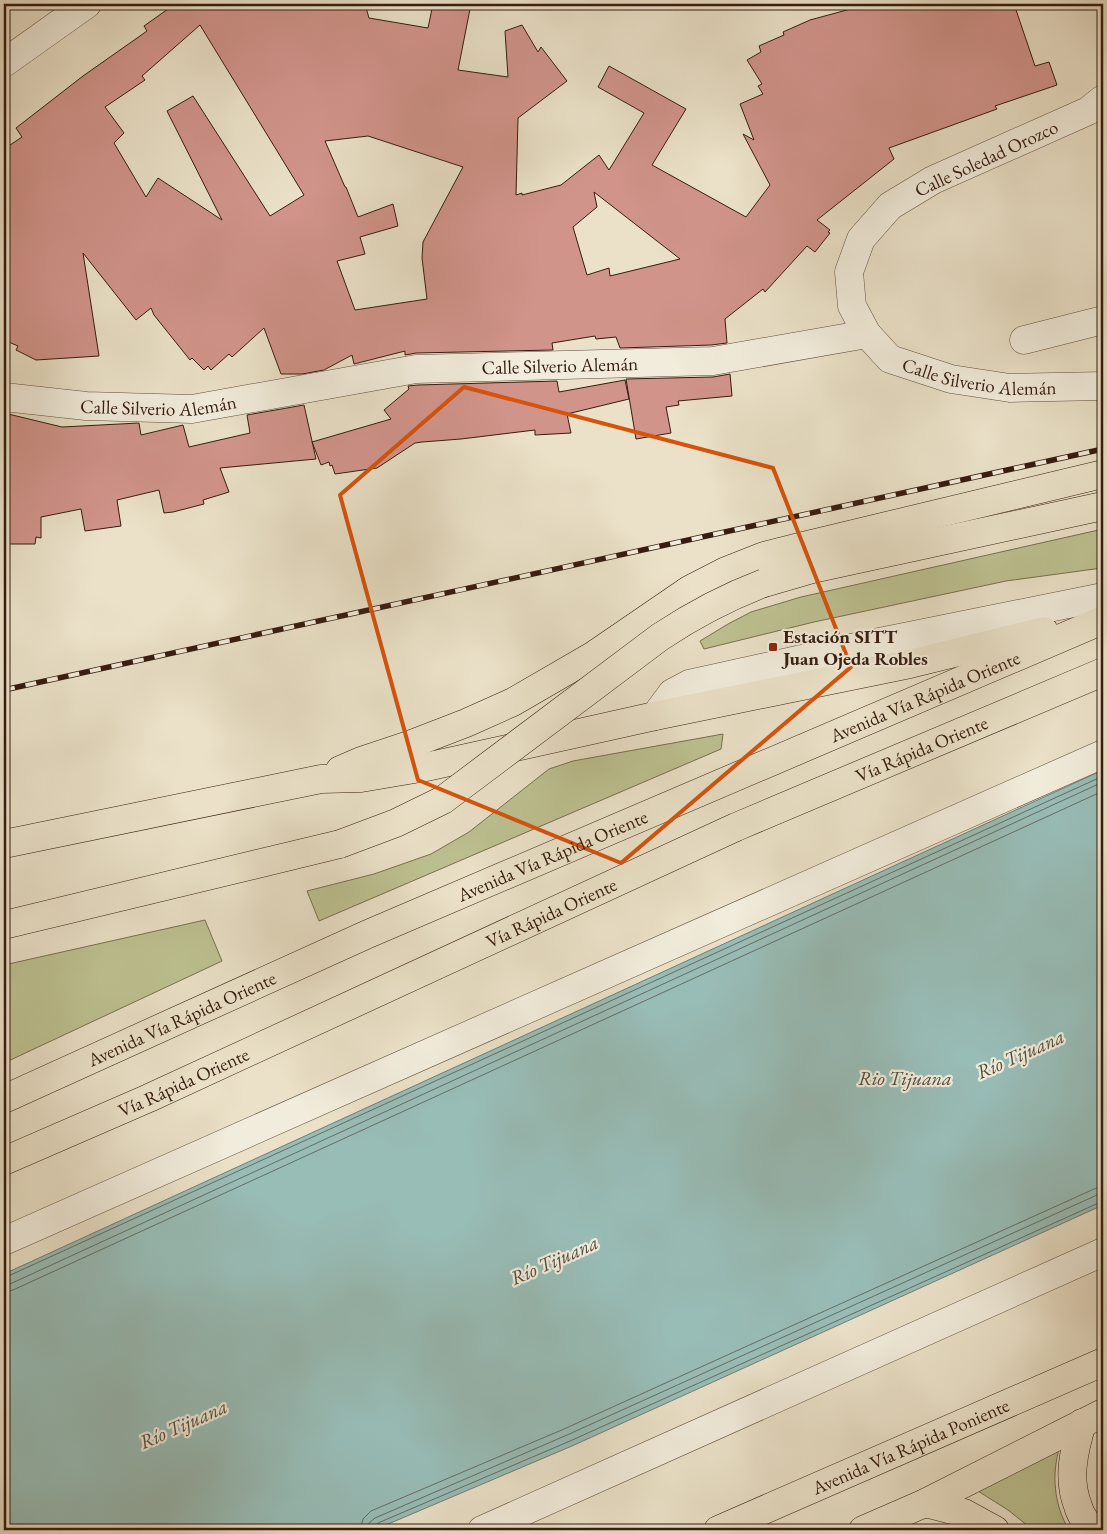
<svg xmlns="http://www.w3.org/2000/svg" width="1107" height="1534" font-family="'EB Garamond',serif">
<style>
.green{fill:#bdc191;stroke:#7a6e50}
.water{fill:#98bdb7;stroke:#717d74}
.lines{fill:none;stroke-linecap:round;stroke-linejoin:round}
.shore{stroke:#676c63;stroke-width:1}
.building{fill:#d1948b;stroke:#361c0f;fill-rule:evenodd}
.minor-casing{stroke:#634d3d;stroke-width:29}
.major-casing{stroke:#361c0f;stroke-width:29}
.highway-casing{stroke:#361c0f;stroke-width:29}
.minor{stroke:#f1ecdb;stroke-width:28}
.major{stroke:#eae1c8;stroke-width:28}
.highway{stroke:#eae1c8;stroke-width:28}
.rail-casing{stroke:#361c0f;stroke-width:5.5}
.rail{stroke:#f1ecdb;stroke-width:4;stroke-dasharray:11;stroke-linecap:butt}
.major-bridge-casing{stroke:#361c0f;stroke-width:29;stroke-linecap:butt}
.major-bridge{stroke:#eae1c8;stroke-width:28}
.marked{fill:none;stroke:#d6530c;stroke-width:4;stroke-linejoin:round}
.poi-dot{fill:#8f2418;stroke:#f1ecdb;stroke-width:2}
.labels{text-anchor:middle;stroke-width:4.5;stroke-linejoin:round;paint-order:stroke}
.street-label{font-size:19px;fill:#361c0f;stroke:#f1ecdb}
.poi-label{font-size:19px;font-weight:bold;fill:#361c0f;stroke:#f1ecdb;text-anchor:start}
.water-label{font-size:20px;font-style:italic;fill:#534c41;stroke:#f1ecdb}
</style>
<rect width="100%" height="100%" fill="#eae1c8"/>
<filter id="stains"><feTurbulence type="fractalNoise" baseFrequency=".004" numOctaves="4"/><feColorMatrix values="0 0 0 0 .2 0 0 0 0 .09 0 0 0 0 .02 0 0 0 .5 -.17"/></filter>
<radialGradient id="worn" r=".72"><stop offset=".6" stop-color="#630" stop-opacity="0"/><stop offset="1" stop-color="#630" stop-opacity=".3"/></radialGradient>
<path class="green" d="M1103 529V568H1102L1006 581 814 622 704 649 700 641 728 624 751 612 801 597Z
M723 734 721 749 319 921 307 891 374 874 431 854 469 832 549 769 573 761Z
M205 920 222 961 4 1063V965Z
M1060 1446C1051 1474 1054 1505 1069 1530H1033L1008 1510 978 1491Z"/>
<path class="water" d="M1103 770V1205L572 1446 374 1530H4V1274Z"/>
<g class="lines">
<path class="shore" d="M4 1278 1103 776
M4 1285 10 1284 1103 782
M4 1292 13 1290 1103 791
M360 1530 363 1519 371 1511 564 1429 1094 1189 1103 1187
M368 1530 369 1523 375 1518 567 1435 1097 1195 1103 1194
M374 1530 375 1526 378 1523 570 1441 1103 1201"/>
</g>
<path class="building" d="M175 4H365L369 18 428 28 433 4H471L458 70 508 77 505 31 522 25 538 52 541 47 567 81 518 118 516 195 522 193V195L561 185 599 155 609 170 644 113 598 87 609 66 686 109 652 165 746 217 770 185 743 134 754 140 740 104 763 94 758 86 762 84 747 60 761 52 759 46 784 35 783 32 810 20 869 4H1014L1035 66 1049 62 1057 85 995 106 997 109 889 148 894 159 817 220 830 230 828 232 830 233 815 252 807 246 765 292 763 289 725 319 727 343 711 345 620 348 616 337 596 339 595 336 552 343 553 350 416 353 405 355V351L354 364 352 355 324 370 302 374H281L264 328 232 357 229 354 211 370 208 366 204 370 192 358 190 360 154 315 151 308 136 320 83 253 99 356 36 360 16 350 18 346 4 340V149L22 137 16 128 83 76 147 31 144 26ZM200 25 304 195 270 216 193 96 167 111 222 220 158 178 146 197 114 143 124 133 105 107 145 80 142 76ZM368 136 463 167 423 242 422 258 427 299 355 310 337 261 365 254 360 237 398 226 393 204 358 217 346 187H345L325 141ZM594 192 675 255 680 259 610 276 609 268 587 275 573 227 597 207Z
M730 374 732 396 678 401 679 405 666 407 671 433 636 439 626 379 713 377Z
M625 380 629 399 567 414 571 433 535 435V430L461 439 422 442 415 443 377 468 335 474 332 465 330 466 329 462 321 465 312 442 391 419 384 410 409 389 408 386 418 385 557 381 559 392Z
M304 405 316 459 220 468 229 492 203 500 204 504 173 512 164 513 159 490 117 500 121 526 85 531 81 509 41 517V538L36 537 35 544H4V413L62 427 139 423 141 435 183 425 189 447 250 433 247 415Z"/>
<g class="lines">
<g class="minor-casing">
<g id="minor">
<path d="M4 63 87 4"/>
<path id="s1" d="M1103 99 1088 111 933 180 890 206 861 239 849 272 852 306 867 334 890 359 951 379 1010 388 1103 386"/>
<path d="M1024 340 1103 320"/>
<path id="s2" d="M4 397 86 406 192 409 416 369 713 361 867 334"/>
<path d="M655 716 672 693 689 684 865 645 1103 597"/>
<path d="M4 1241 1103 754"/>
<path d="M482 1530 1103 1252"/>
</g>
</g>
<g class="major-casing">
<g id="major">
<path d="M764 583 812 569 1103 506"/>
<path d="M340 770 361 761 409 745 466 723 513 702 594 655 689 590 726 571 764 556 803 546 1103 474"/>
<path d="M4 844 321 779 361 778 426 767 655 716 910 664 1044 631"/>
<path d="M4 925 340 844"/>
<path id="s3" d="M4 1099 368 934 1103 620"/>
<path d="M1082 1423C1074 1451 1067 1478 1078 1506 1080 1515 1087 1523 1091 1530"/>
<path d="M925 1503 964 1513 995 1530"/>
<path d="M863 1530 925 1503 1103 1413"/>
</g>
</g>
<g class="highway-casing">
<g id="highway">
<path id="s4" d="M4 1161 149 1098 736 827 1103 672"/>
<path id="s5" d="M718 1530 1103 1362"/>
</g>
</g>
<use href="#minor" class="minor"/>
<use href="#major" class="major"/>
<use href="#highway" class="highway"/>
<g class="rail-casing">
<path id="rail" d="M4 690 1103 449"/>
</g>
<use href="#rail" class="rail"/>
<g class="major-bridge-casing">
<path id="major-bridge" d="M340 844 396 823 443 800 660 637C693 615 727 597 764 583"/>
</g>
<use href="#major-bridge" class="major-bridge"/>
</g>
<path class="marked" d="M464 387 773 468 851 667 621 863 418 780 340 495Z"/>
<rect class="poi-dot" x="768" y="642" width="10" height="10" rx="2.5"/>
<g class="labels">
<g class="street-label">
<text transform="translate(986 158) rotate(-25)" y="7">Calle Soledad Orozco</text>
<text dy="7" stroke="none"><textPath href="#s2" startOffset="560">Calle Silverio Alemán</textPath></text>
<text dy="7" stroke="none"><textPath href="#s1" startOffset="510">Calle Silverio Alemán</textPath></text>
<text dy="7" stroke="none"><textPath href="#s2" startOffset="155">Calle Silverio Alemán</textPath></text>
<text dy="7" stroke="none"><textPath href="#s3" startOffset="1005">Avenida Vía Rápida Oriente</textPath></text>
<text dy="7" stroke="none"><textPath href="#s4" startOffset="1006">Vía Rápida Oriente</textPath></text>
<text dy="7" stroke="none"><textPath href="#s3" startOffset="600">Avenida Vía Rápida Oriente</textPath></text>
<text dy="7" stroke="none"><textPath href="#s4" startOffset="601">Vía Rápida Oriente</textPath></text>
<text dy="7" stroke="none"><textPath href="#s3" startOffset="195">Avenida Vía Rápida Oriente</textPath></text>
<text dy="7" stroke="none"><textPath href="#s4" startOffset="196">Vía Rápida Oriente</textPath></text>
<text dy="7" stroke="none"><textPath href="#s5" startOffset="210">Avenida Vía Rápida Poniente</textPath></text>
</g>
<g class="poi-label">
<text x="783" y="643">Estación SITT<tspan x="783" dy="22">Juan Ojeda Robles</tspan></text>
</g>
<g class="water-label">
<text transform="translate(1020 1054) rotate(-24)" y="7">Río Tijuana</text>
<text x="905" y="1085">Rio Tijuana</text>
<text transform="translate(554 1260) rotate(-24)" y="7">Río Tijuana</text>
<text transform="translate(183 1424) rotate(-24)" y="7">Río Tijuana</text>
</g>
</g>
<rect width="1107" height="1534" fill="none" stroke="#eae1c8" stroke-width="20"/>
<rect x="5" y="5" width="1097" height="1524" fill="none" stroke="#361c0f" stroke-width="2.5"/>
<rect x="10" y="10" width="1087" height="1514" fill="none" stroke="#361c0f"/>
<rect width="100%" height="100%" filter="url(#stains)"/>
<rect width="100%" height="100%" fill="url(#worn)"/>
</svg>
